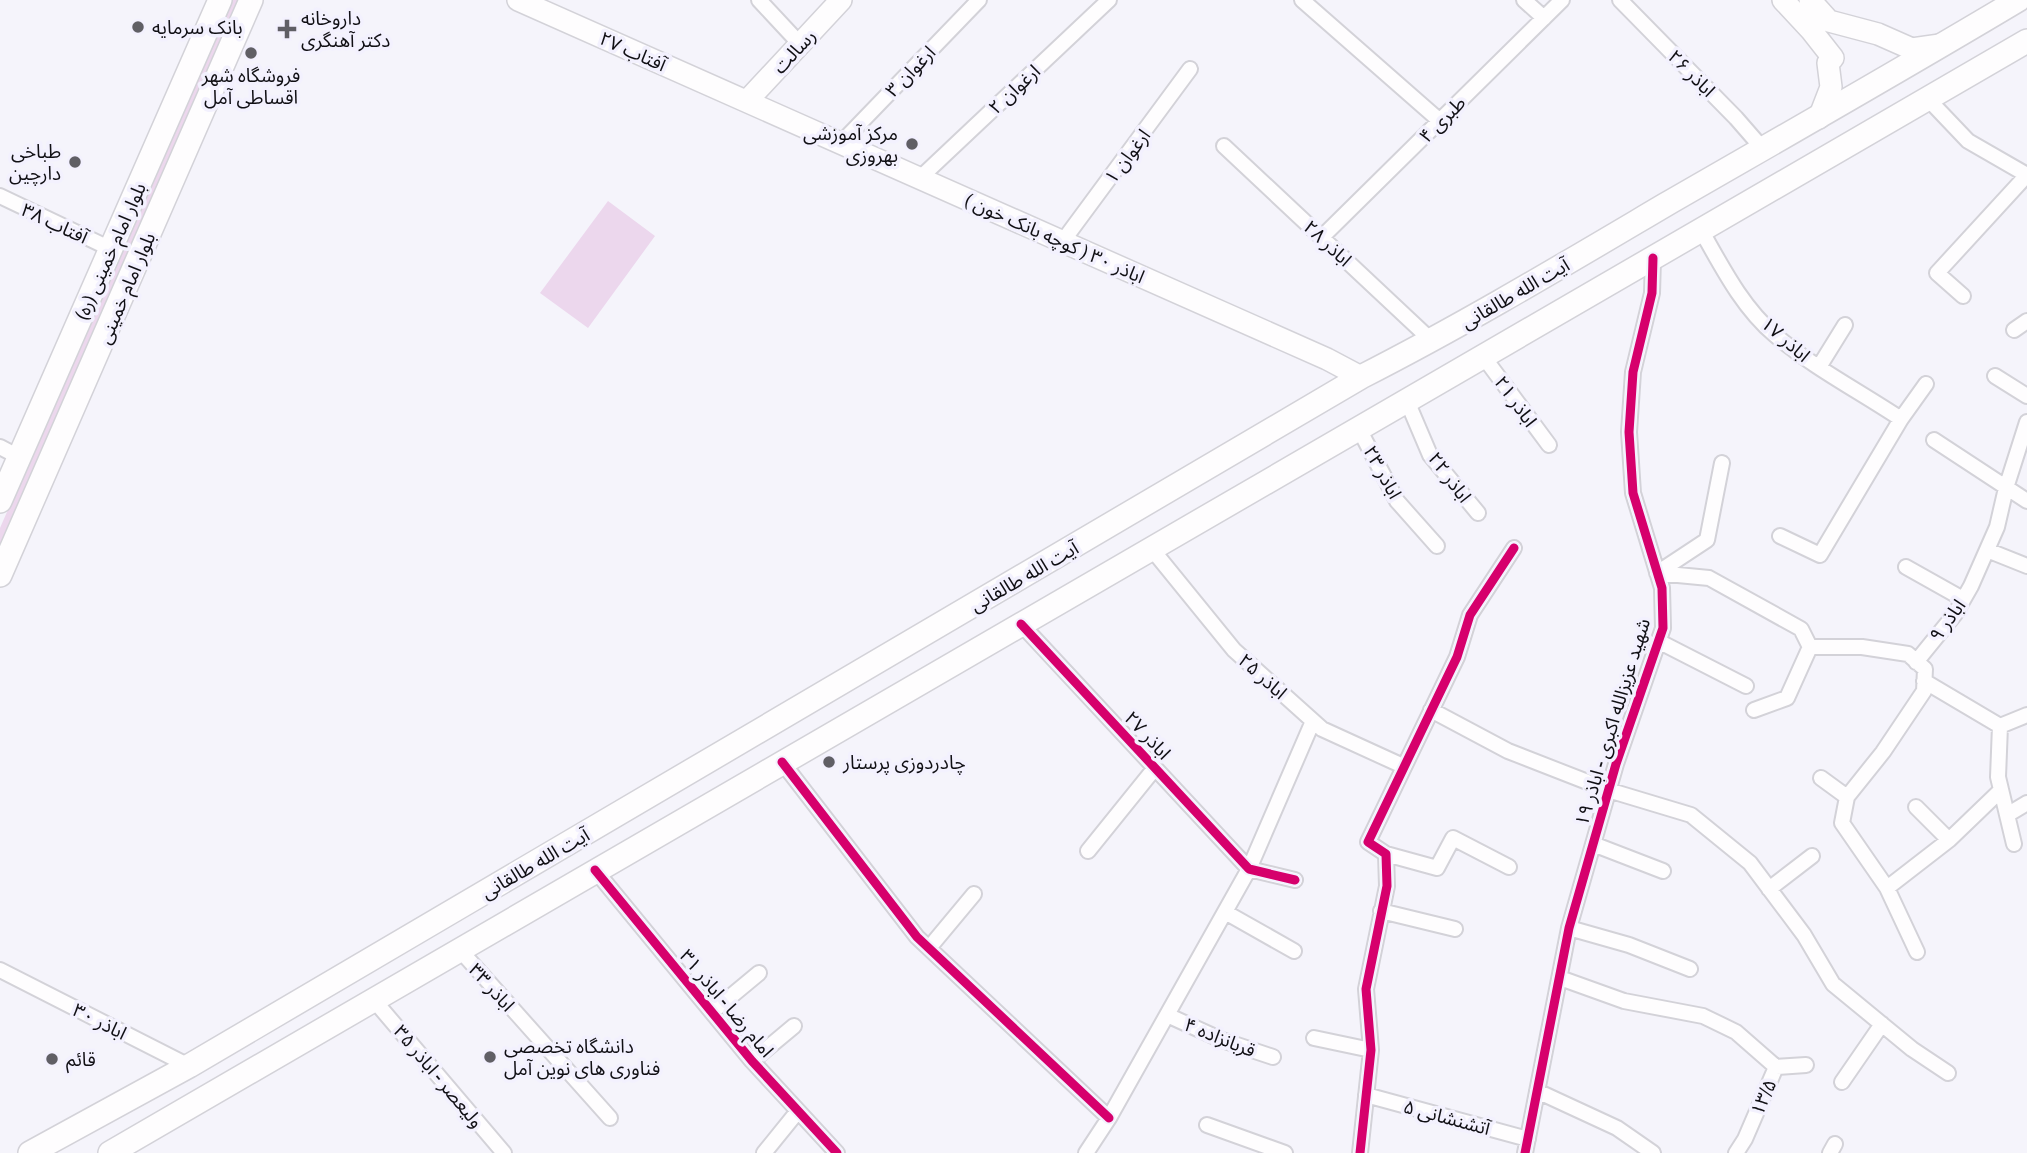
<svg xmlns="http://www.w3.org/2000/svg" width="2027" height="1153" font-family="'Archivo Narrow','Noto Sans Arabic',sans-serif">
<style>
.green{fill:#ecd7ed}
.lines{fill:none;stroke-linecap:round;stroke-linejoin:round}
.street-casing{stroke:#d3d2d8;stroke-width:18}
.secondary-casing{stroke:#d3d2d8;stroke-width:24}
.primary-casing{stroke:#d3d2d8;stroke-width:26}
.street{stroke:#fefdfe;stroke-width:14}
.secondary{stroke:#fefdfe;stroke-width:21}
.primary{stroke:#fefdfe;stroke-width:23}
.cycleway-casing{stroke:#f3f1fe;stroke-width:13}
.cycleway{stroke:#d6006c;stroke-width:9}
.poi-dot{fill:#605f65;stroke:#f3f1fe;stroke-width:2.5}
.labels{text-anchor:middle;stroke-width:7;stroke-linejoin:round;paint-order:stroke}
.poi-label{font-size:19px;fill:#100f14;stroke:#f3f1fe;text-anchor:start}
.street-label{font-size:19px;fill:#100f14;stroke:#f3f1fe}
</style>
<rect width="100%" height="100%" fill="#f5f4fb"/>
<path class="green" d="M230 0H243L0 552V528Z
M608 201 655 236 588 328 540 293Z"/>
<g class="lines">
<g class="street-casing">
<path id="street" d="M759 0 800 44
M1302 0 1440 121
M1524 0 1544 18
M1620 0 1736 118 1763 149
M1928 99 1968 141 2027 175
M841 143 979 0
M1224 146 1432 341
M920 178 1109 0
M0 196 111 249
M1701 230C1722 267 1742 307 1775 335 1814 368 1859 391 1901 419
M1322 237 1562 0
M1063 241 1190 69
M1963 296 1937 273 2027 175
M2014 330 2027 321
M1483 356 1549 445
M1819 367 1845 325
M1995 376 2027 396
M1407 401 1430 455 1478 513
M1359 429 1397 501 1437 546
M1934 440 2027 501
M0 447 19 457
M1780 536 1820 555 1901 419 1926 384
M1151 548 1234 650 1322 729 1403 766
M1987 550 2027 566
M1906 567 1963 599
M1657 573 1709 578 1801 629 1810 647 1787 698 1754 710
M1657 573 1707 540 1722 463
M1021 624 1249 869 1295 880
M1658 641 1746 686
M1810 647H1862L1908 654 1925 669 1924 691 1883 752 1847 797
M1916 662 1955 614 1971 586 1997 527 2006 488 2027 422
M1924 681 2000 726 1998 777 2014 844
M1431 710 1508 751 1608 790 1691 815 1750 863 1804 935 1833 984 1912 1049 1948 1073
M2000 726 2027 715
M782 762 917 937 1109 1118
M1821 778 1847 797 1842 823 1887 888 1917 952
M1916 807 1949 840
M2007 815 2027 803
M1593 844 1663 871
M1088 851 1155 768
M1386 854 1437 868 1453 838 1509 867
M595 870 752 1061 837 1153
M1887 888 1949 840 2001 790
M1769 889 1812 856
M1381 911 1455 929
M1225 912 1294 951
M1569 928 1629 945 1690 969
M929 948 974 894
M459 949 610 1118
M0 970 189 1066
M1560 978 1624 1001 1703 1016 1736 1032 1776 1067
M373 999 504 1153
M712 1012 759 973
M1167 1015 1222 1040 1273 1057
M1314 1038 1371 1050
M752 1061 794 1026
M1842 1082 1882 1024
M1537 1091 1617 1128 1653 1153
M1366 1095 1528 1139
M1207 1125 1285 1153
M764 1153 798 1111
M1086 1153 1109 1118 1249 869 1313 721
M1360 1153 1371 1050 1366 989 1387 886 1386 854 1368 842 1457 657 1470 615 1514 548
M1525 1153 1569 928 1616 764 1663 628 1662 588 1633 493 1629 432 1633 372 1652 293 1653 258
M1736 1153 1745 1139 1776 1067 1806 1065
M1830 1153 1835 1144"/>
</g>
<g class="secondary-casing">
<path id="secondary" d="M518 0 1327 359 1361 377
M1783 0 1811 30 1833 58 1828 63 1831 87 1819 118
M1810 0 1829 21 1878 34 1912 49 1940 45
M747 101 841 0"/>
</g>
<g class="primary-casing">
<path id="primary" d="M0 501 220 0
M0 575 251 0
M30 1153 189 1066 1361 377C1465 324 1565 264 1665 205 1783 137 1901 70 2018 0
M110 1153 2027 41"/>
</g>
<use href="#street" class="street"/>
<use href="#secondary" class="secondary"/>
<use href="#primary" class="primary"/>
<g class="cycleway-casing">
<path id="cycleway" d="M1021 624 1249 869 1295 880
M782 762 917 937 1109 1118
M595 870 752 1061 837 1153
M1360 1153 1371 1050 1366 989 1387 886 1386 854 1368 842 1457 657 1470 615 1514 548
M1525 1153 1569 928 1616 764 1663 628 1662 588 1633 493 1629 432 1633 372 1652 293 1653 258"/>
</g>
<use href="#cycleway" class="cycleway"/>
</g>
<g class="poi-dot">
<circle cx="138" cy="27" r="7"/>
<path d="M283.5 18.5h7v7h7v7h-7v7h-7v-7h-7v-7h7z"/>
<circle cx="251" cy="53" r="7"/>
<circle cx="912" cy="144" r="7"/>
<circle cx="75" cy="162" r="7"/>
<circle cx="829" cy="762" r="7"/>
<circle cx="490" cy="1057" r="7"/>
<circle cx="52" cy="1059" r="7"/>
</g>
<g class="labels">
<g class="poi-label">
<text x="301" y="25">داروخانه<tspan x="301" dy="22">دکتر آهنگری</tspan></text>
<text x="152" y="34">بانک سرمایه</text>
<text x="251" y="82" text-anchor="middle">فروشگاه شهر<tspan x="251" dy="22">اقساطی آمل</tspan></text>
<text x="898" y="140" text-anchor="end">مرکز آموزشی<tspan x="898" dy="22">بهروزی</tspan></text>
<text x="61" y="158" text-anchor="end">طباخی<tspan x="61" dy="22">دارچین</tspan></text>
<text x="843" y="769">چادردوزی پرستار</text>
<text x="504" y="1053">دانشگاه تخصصی<tspan x="504" dy="22">فناوری های نوین آمل</tspan></text>
<text x="66" y="1066">قائم</text>
</g>
<g class="street-label">
<text transform="translate(633 51) rotate(24)" y="7">آفتاب ۲۷</text>
<text transform="translate(794 51) rotate(-47)" y="7">رسالت</text>
<text transform="translate(910 71) rotate(-46)" y="7">ارغوان ۳</text>
<text transform="translate(1692 73) rotate(45)" y="7">اباذر ۲۶</text>
<text transform="translate(1014 89) rotate(-43)" y="7">ارغوان ۲</text>
<text transform="translate(1442 119) rotate(-45)" y="7">طبری ۴</text>
<text transform="translate(1127 156) rotate(-53)" y="7">ارغوان ۱</text>
<text transform="translate(55 223) rotate(25)" y="7">آفتاب ۳۸</text>
<text transform="translate(1055 238) rotate(24)" y="7">اباذر ۳۰ ( کوچه بانک خون )</text>
<text transform="translate(1328 243) rotate(43)" y="7">اباذر ۲۸</text>
<text transform="translate(110 251) rotate(-66)" y="7">بلوار امام خمینی (ره)</text>
<text transform="translate(126 288) rotate(-67)" y="7">بلوار امام خمینی</text>
<text transform="translate(1515 293) rotate(-30)" y="7">آیت الله طالقانی</text>
<text transform="translate(1786 339) rotate(41)" y="7">اباذر ۱۷</text>
<text transform="translate(1516 401) rotate(54)" y="7">اباذر ۲۱</text>
<text transform="translate(1383 472) rotate(61)" y="7">اباذر ۲۳</text>
<text transform="translate(1450 477) rotate(53)" y="7">اباذر ۲۲</text>
<text transform="translate(1024 576) rotate(-30)" y="7">آیت الله طالقانی</text>
<text transform="translate(1947 620) rotate(-54)" y="7">اباذر ۹</text>
<text transform="translate(1263 676) rotate(42)" y="7">اباذر ۲۵</text>
<text transform="translate(1612 722) rotate(-73)" y="7">شهید عزیزالله اکبری - اباذر ۱۹</text>
<text transform="translate(1148 735) rotate(47)" y="7">اباذر ۲۷</text>
<text transform="translate(535 863) rotate(-30)" y="7">آیت الله طالقانی</text>
<text transform="translate(492 987) rotate(48)" y="7">اباذر ۳۳</text>
<text transform="translate(727 1003) rotate(50)" y="7">امام رضا - اباذر ۳۱</text>
<text transform="translate(100 1021) rotate(27)" y="7">اباذر ۳۰</text>
<text transform="translate(1220 1037) rotate(22)" y="7">قربانزاده ۴</text>
<text transform="translate(439 1076) rotate(50)" y="7">ولیعصر - اباذر ۳۵</text>
<text transform="translate(1763 1097) rotate(-66)" y="7">۱۳/۵</text>
<text transform="translate(1447 1117) rotate(15)" y="7">آتشنشانی ۵</text>
</g>
</g>
</svg>
